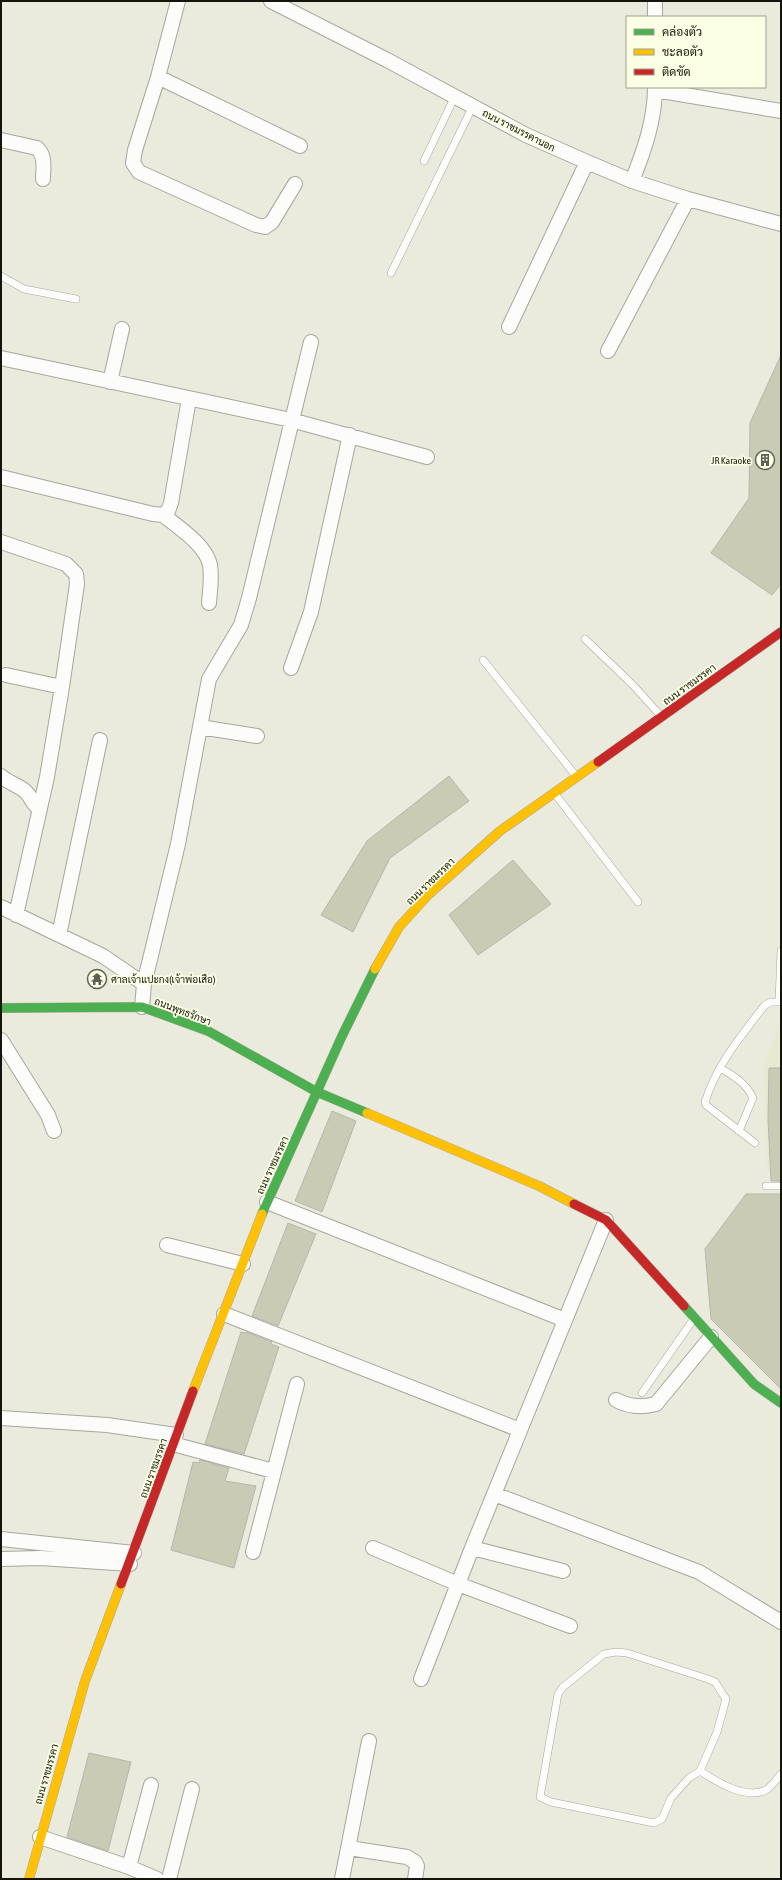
<svg xmlns="http://www.w3.org/2000/svg" width="782" height="1880" font-family="'Asap Condensed',Sarabun,sans-serif">
<style>
.built{fill:#e7ead1}
.building{fill:#c9cbb4;stroke:#b6b7ac}
.lines{fill:none;stroke-linecap:round;stroke-linejoin:round}
.lane-casing{stroke:#a6a79d;stroke-width:8}
.street-casing{stroke:#a6a79d;stroke-width:16}
.fast-casing{stroke:#a6a79d;stroke-width:10}
.slow-casing{stroke:#a6a79d;stroke-width:10}
.jam-casing{stroke:#a6a79d;stroke-width:10}
.lane{stroke:#fcfcfa;stroke-width:7}
.street{stroke:#fcfcfa;stroke-width:14}
.fast{stroke:#4caf50;stroke-width:9}
.slow{stroke:#ffc107;stroke-width:9}
.jam{stroke:#c62828;stroke-width:9}
.labels{text-anchor:middle;stroke-width:3.5;stroke-linejoin:round;paint-order:stroke}
.street-label{font-size:10px;fill:#14150c;stroke:#fbffe4}
.poi-label{font-size:10px;fill:#14150c;stroke:#fbffe4;text-anchor:end}
</style>
<rect width="100%" height="100%" fill="#eaebdd"/>
<path class="built" d="M779 1027H781V1172H767L764 1065Z"/>
<path class="building" d="M781 355V584L772 595 711 553 749 498 750 423Z
M449 776 469 801 390 858 353 932 321 915 367 841Z
M513 860 551 904 478 955 449 915Z
M769 1068H781V1181H771L768 1119Z
M332 1111 356 1121 322 1212 295 1201Z
M746 1194H781V1389L711 1319 705 1249Z
M288 1223 316 1234 278 1326 252 1316Z
M241 1332 245 1333 246 1332 272 1342 271 1344 279 1347 244 1454 205 1444Z
M200 1460 229 1468 225 1481 256 1486 234 1568 171 1550 193 1462 199 1463Z
M89 1753 131 1762 108 1851 67 1837Z"/>
<g class="lines">
<g class="lane-casing">
<path id="lane" d="M424 161 455 96
M391 273 473 106
M1 276 24 289 76 299
M585 639 633 685 660 715
M483 660 576 776
M555 794 638 902
M779 1002 781 951
M720 1068C734 1076 746 1083 753 1098L739 1131
M755 1143 706 1105 705 1102C717 1064 741 1036 765 1005L771 1002H781
M766 1186H781
M642 1393 693 1320
M616 1652 627 1653 708 1679 715 1682 726 1699 717 1732 700 1771 689 1778 671 1798 662 1819 654 1823 551 1802 540 1797 558 1694 563 1687 604 1654Z
M700 1771C717 1782 746 1800 766 1790 772 1786 777 1779 781 1774"/>
</g>
<g class="street-casing">
<path id="street" d="M178 1 158 77 135 150 133 163 139 172 256 225 265 227 272 222 295 184
M271 1 387 60 526 135 587 162 632 181 688 199 781 224
M655 1V17
M158 77 300 146
M655 90 781 111
M1 140 37 148C46 156 43 168 43 179
M632 181C644 151 655 120 655 87
M509 327 587 162
M608 351 688 199
M1 358 291 420 427 457
M110 382 122 329
M1 477 153 514 163 515 168 511 171 503 189 399
M163 515C178 527 206 545 210 565 212 577 210 591 209 603
M1 542 66 564 76 574 77 584 62 687 47 777 16 915
M291 668 311 612 350 435
M6 675 62 687
M200 727 257 736
M1 776C8 783 19 785 26 792 32 798 32 804 40 809
M1 907 103 956 144 984
M59 935 100 740
M142 1007 144 984 178 844 209 679 241 625 249 598 311 342
M1 1040 48 1115 54 1131
M267 1202 565 1320
M167 1245 243 1264
M224 1314 520 1430
M616 1400C629 1407 641 1408 656 1404L711 1337
M1 1418 107 1425 176 1435
M173 1444 273 1471
M494 1494 699 1572 781 1622
M1 1539 134 1553
M373 1548 458 1584 570 1626
M472 1548 563 1571
M253 1552 297 1384
M1 1559 41 1558 130 1564
M421 1679 472 1548 606 1220
M40 1837 129 1867 157 1879
M349 1848 407 1857 415 1862 417 1866 415 1879
M129 1867 151 1785
M169 1879 192 1789
M342 1879 369 1741"/>
</g>
<g class="fast-casing">
<path id="fast" d="M1 1008 142 1007 208 1031 317 1092 367 1113
M262 1214 342 1036 375 969
M684 1306 754 1384 781 1403"/>
</g>
<g class="slow-casing">
<path id="slow" d="M375 969 399 927 428 895 500 831 598 762
M367 1113 539 1186 574 1204
M193 1391 262 1214
M29 1879 85 1681 121 1584"/>
</g>
<g class="jam-casing">
<path id="jam" d="M598 762 781 632
M574 1204 606 1220 684 1306
M121 1584 193 1391"/>
</g>
<use href="#lane" class="lane"/>
<use href="#street" class="street"/>
<use href="#fast" class="fast"/>
<use href="#slow" class="slow"/>
<use href="#jam" class="jam"/>
</g>
<defs>
<g id="building-ring" transform="scale(1)"><circle r="9.5" fill="#fbffe4" stroke="#5f6055" stroke-width="1.5"/><path d="M-4-6H4V6H1V3H-1V6H-4ZM-2.5-4.3h1.7v1.8h-1.7ZM.8-4.3h1.7v1.8H.8ZM-2.5-1h1.7V.8h-1.7ZM.8-1h1.7V.8H.8Z" fill="#5f6055"/></g>
<g id="temple-ring" transform="scale(1)"><circle r="9.5" fill="#fbffe4" stroke="#5f6055" stroke-width="1.5"/><path d="M0-6L5-2H3V0L6.5 2.5H4V6H1.5V3h-3V6H-4V2.5H-6.5L-3 0V-2H-5Z" fill="#5f6055"/></g>
</defs>
<g fill-rule="evenodd">
<use href="#building-ring" x="765" y="460"/>
<use href="#temple-ring" x="97" y="979"/>
</g>
<g class="labels">
<g class="street-label">
<text transform="translate(519 130) rotate(27)" y="4">ถนน ราชมรรคานอก</text>
<text transform="translate(689 684) rotate(-36)" y="4">ถนน ราชมรรคา</text>
<text transform="translate(430 881) rotate(-44)" y="4">ถนน ราชมรรคา</text>
<text transform="translate(183 1011) rotate(21)" y="4">ถนนพุทธรักษา</text>
<text transform="translate(272 1165) rotate(-65)" y="4">ถนน ราชมรรคา</text>
<text transform="translate(153 1468) rotate(-70)" y="4">ถนน ราชมรรคา</text>
<text transform="translate(46 1774) rotate(-74)" y="4">ถนน ราชมรรคา</text>
</g>
<g class="poi-label">
<text x="751" y="464">JR Karaoke</text>
<text x="111" y="983" text-anchor="start">ศาลเจ้าแปะกง(เจ้าพ่อเสือ)</text>
</g>
</g>
<rect width="782" height="1880" fill="none" stroke="#14150c" stroke-width="4"/>
<rect x="626" y="16" width="140" height="72" fill="#fbffe4" stroke="#9fa18e"/>
<rect x="634" y="29" width="20" height="6" fill="#4caf50" stroke="#9fa18e"/>
<text x="662" y="36" font-size="12" fill="#14150c">คล่องตัว</text>
<rect x="634" y="49" width="20" height="6" fill="#ffc107" stroke="#9fa18e"/>
<text x="662" y="56" font-size="12" fill="#14150c">ชะลอตัว</text>
<rect x="634" y="69" width="20" height="6" fill="#c62828" stroke="#9fa18e"/>
<text x="662" y="76" font-size="12" fill="#14150c">ติดขัด</text>
</svg>
